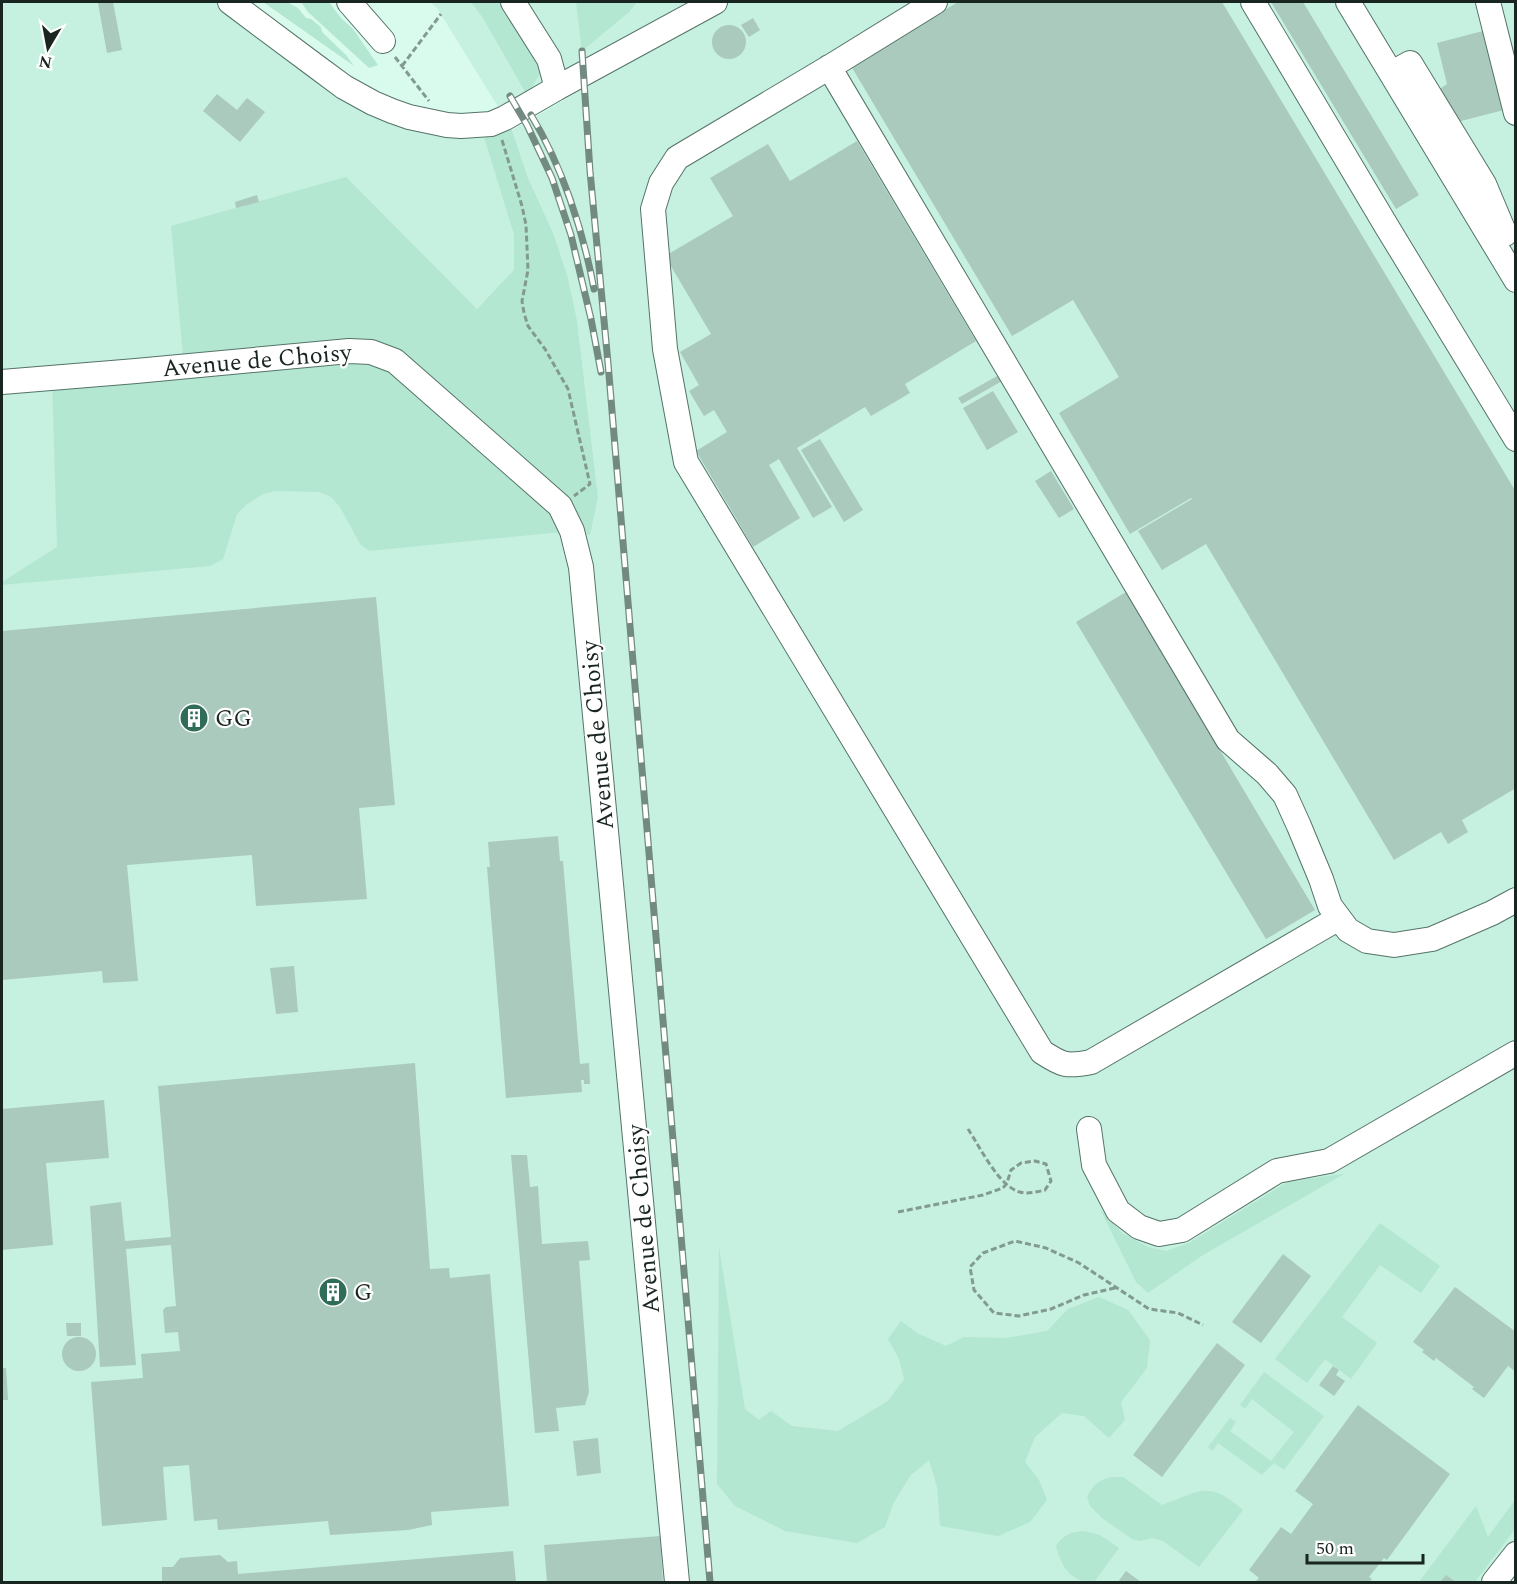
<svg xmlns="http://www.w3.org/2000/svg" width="1517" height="1584" font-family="Spectral,serif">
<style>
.built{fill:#c6f0df}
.green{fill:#b3e7d2}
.building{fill:#aacabd}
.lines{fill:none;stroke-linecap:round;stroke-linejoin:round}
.minor-casing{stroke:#557367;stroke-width:26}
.path{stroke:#829a90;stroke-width:3;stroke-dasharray:6 3;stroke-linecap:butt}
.minor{stroke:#fff;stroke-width:24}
.rail-casing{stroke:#738a81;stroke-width:7}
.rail{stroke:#fff;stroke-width:4.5;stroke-dasharray:14;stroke-linecap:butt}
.labels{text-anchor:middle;stroke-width:4.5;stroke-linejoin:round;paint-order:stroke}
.street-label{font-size:24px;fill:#182520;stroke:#fff}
.poi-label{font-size:24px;fill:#182520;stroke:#fff;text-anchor:start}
</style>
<rect width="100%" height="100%" fill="#d9fbed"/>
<path class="built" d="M2 2H230L344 87 480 125 514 235V271L477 309 589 534 598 497 577 320 568 278 554 235 528 178 512 130 592 84 584 74 505 118 437 8 430 2H1515V1582H2Z"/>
<path class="green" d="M263 2H287L298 8 306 18 311 19 321 27 322 32 346 55 354 66Z
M301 2H329L341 18 353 29 378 65 369 68 308 12Z
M471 2H513L549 59 527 95 483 18Z
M576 2H637L629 12 582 51Z
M505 118 512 130 528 178 554 235 568 278 577 320 598 497 590 535 572 531 369 551 360 544 340 507 331 497 319 492 275 491 263 494 246 505 237 514 223 559 210 566 2 585V582L57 547 52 378 184 366 171 226 346 177 477 309 514 270V235L480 125Z
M1344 1174 1203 1255 1148 1293 1136 1282 1100 1209 1122 1233 1148 1247 1166 1251 1189 1243 1289 1181Z
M1380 1223 1440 1266 1421 1293 1380 1265 1342 1317 1377 1343 1351 1379 1325 1359 1307 1383 1275 1359Z
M719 1247 745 1409 759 1420 771 1411 792 1426 838 1431 888 1401 904 1379 899 1359 888 1339 901 1321 917 1333 946 1346 964 1337 1006 1338 1047 1331 1068 1309 1099 1297 1128 1310 1150 1340 1147 1368 1121 1402 1125 1420 1109 1438 1084 1416 1062 1413 1035 1437 1025 1462 1039 1480 1047 1500 1030 1522 998 1536 940 1526 937 1487 929 1460 910 1476 893 1504 885 1527 857 1543 785 1531 735 1506 717 1484Z
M1264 1372 1324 1416 1284 1470 1274 1463 1262 1475 1218 1443 1212 1451 1208 1447 1230 1418 1236 1422 1230 1431 1271 1461 1294 1432 1252 1399 1245 1409 1240 1405Z
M1112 1477H1123L1162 1505C1200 1492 1207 1479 1243 1510L1199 1567 1163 1541 1152 1538 1141 1541 1132 1539 1102 1518 1090 1506 1087 1496C1095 1484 1098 1480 1112 1477Z
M1515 1500V1529L1475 1582H1419L1476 1506 1488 1537Z
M1084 1531 1100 1535 1119 1548 1094 1582C1071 1583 1061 1566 1056 1546 1064 1534 1071 1532 1084 1531Z"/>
<path class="building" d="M107 2H113L122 50 107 53 98 3Z
M958 2H1222L1516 492V788L1462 820 1468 832 1448 844 1441 832 1394 860 1206 544 1162 570 1138 531 1192 499 1191 498 1130 534 1059 413 1119 377 1073 300 1012 336 851 66Z
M1271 2H1303L1419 195 1396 209Z
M753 18 760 30 749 37 741 25Z
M712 42a17 17 0 1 1 34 0a17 17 0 1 1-34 0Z
M1483 31 1504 110 1457 122 1438 90 1447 84 1437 43Z
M217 94 237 110 247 98 265 112 240 142 203 111Z
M857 141 976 341 905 384 910 393 871 416 865 407 797 448 832 507 813 518 779 459 769 465 800 518 753 547 696 451 727 432 714 410 704 416 689 391 699 385 680 352 711 334 665 256 733 216 710 178 768 144 790 181Z
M257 195 259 202 236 208 235 202Z
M999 375 1002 381 962 404 958 398Z
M993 391 1018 432 987 450 963 408Z
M820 439 863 510 844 522 801 450Z
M1051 471 1074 509 1059 518 1035 481Z
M1126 592 1315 910 1266 939 1076 622Z
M376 597 395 805 359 808 367 899 256 906 252 855 127 865 138 981 103 983 102 971 2 980V631Z
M558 836 560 861H563L580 1064 589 1063 590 1084H584V1080H581L582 1092 506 1098 487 867H490L488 842Z
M294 966 298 1012 276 1014 270 968Z
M415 1063 430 1269 449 1268 450 1278 490 1274 509 1506 431 1512 432 1525 408 1530 330 1535 328 1521 218 1530 217 1519 194 1521 189 1465 163 1467 167 1520 102 1526 91 1382 143 1378 141 1354 180 1351 178 1332 165 1333 163 1310 166 1307 176 1306 171 1245 126 1249 136 1365 100 1367 90 1206 121 1202 125 1241 171 1237 158 1086Z
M104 1100 109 1158 46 1163 53 1245 2 1250V1109Z
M511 1155H527L530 1187 538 1186 542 1244 588 1241 590 1260 579 1261 589 1392 585 1405 556 1408 559 1431 535 1433Z
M1283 1254 1311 1276 1261 1343 1232 1322Z
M1455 1287 1516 1332V1372L1508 1366 1484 1398 1472 1389 1474 1387 1436 1358 1434 1361 1422 1352 1424 1350 1413 1342Z
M66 1323H81V1336H67Z
M62 1354a17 17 0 1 1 34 0a17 17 0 1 1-34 0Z
M1217 1343 1245 1365 1162 1477 1133 1455Z
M1333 1366 1339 1370 1336 1375 1345 1381 1334 1396 1319 1385Z
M2 1368H6L8 1400H2Z
M1358 1405 1450 1474 1387 1560 1384 1558 1369 1577 1372 1579 1369 1582H1255L1259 1578 1249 1570 1281 1527 1291 1534 1313 1504 1295 1491Z
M598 1438 601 1473 577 1476 573 1441Z
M660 1536 663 1582H547L544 1545Z
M513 1551 516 1582H162V1567H173L180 1558 220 1555 228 1562 237 1561 238 1574Z
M1126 1571 1141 1582H1118Z
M1446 1575 1456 1582H1440Z"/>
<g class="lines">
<g class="minor-casing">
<path id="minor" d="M230 2 317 67 344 87 373 103 392 111 409 117 447 125 461 126 491 124 505 118 557 88 715 2
M349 2 383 41
M513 2 549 59 557 88
M935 2 833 65 677 158 661 183 653 209 665 349 686 462 1042 1052C1062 1065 1066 1067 1091 1062L1339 918
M1253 2 1387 227 1516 439
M1348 2 1516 280
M1488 2 1516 113
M829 67 1228 740 1267 774 1285 795 1299 826 1321 879 1330 906 1348 930 1367 941 1394 945 1432 939 1492 913 1516 900
M1392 73 1410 63 1484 184 1505 234
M2 382 136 371 349 351 371 352 395 361 560 506 572 531 581 567 677 1582
M1089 1129 1094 1165 1118 1211 1139 1227 1159 1234 1182 1230 1277 1171 1329 1161 1516 1053
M1494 1582 1516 1554"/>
</g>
<path class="path" d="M395 57 429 101
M402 66 441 14
M502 140 522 206 526 225 528 270 522 301 524 313 528 326 545 349 568 389 590 484 574 496
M898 1212 983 1195 1003 1188 1007 1183 1011 1170 1021 1163 1035 1161 1046 1164 1051 1181 1045 1190C1036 1192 1026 1195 1017 1191 997 1183 980 1147 968 1129
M1115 1288 1084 1295 1051 1309 1019 1316 994 1313 974 1290 970 1267 983 1253 1015 1241 1046 1248 1079 1263 1149 1309 1178 1313 1203 1325"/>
<use href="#minor" class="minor"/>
<g class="rail-casing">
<path id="rail" d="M582 51 590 171 608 363 710 1582
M510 96 527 125 552 178 571 235 591 319 601 372
M531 115C562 166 583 230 594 289"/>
</g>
<use href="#rail" class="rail"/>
</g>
<defs>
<g id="building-disc" transform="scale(1.5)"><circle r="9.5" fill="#306d59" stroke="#fff"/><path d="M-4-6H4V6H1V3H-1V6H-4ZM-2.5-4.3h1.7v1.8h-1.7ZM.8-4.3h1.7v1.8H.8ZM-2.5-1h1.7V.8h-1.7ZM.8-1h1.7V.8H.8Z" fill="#fff"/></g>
</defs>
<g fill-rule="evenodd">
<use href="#building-disc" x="194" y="718"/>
<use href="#building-disc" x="333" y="1292"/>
</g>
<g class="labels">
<g class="street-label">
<text transform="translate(257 360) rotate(-5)" y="8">Avenue de Choisy</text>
<text transform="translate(597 735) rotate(-95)" y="8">Avenue de Choisy</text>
<text transform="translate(643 1219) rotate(-95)" y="8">Avenue de Choisy</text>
</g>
<g class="poi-label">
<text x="215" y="726">GG</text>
<text x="354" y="1300">G</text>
</g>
</g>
<rect width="1517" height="1584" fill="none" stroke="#182520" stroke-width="6"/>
<g transform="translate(48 48) rotate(190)" stroke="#ffffff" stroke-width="4.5" paint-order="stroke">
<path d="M0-4.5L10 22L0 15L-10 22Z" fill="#182520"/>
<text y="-9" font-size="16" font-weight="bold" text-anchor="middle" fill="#182520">N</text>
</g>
<path d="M1307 1554v9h116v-9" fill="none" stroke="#182520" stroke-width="3"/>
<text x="1316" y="1554" font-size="18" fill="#182520" stroke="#ffffff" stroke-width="4.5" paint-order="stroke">50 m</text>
</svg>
